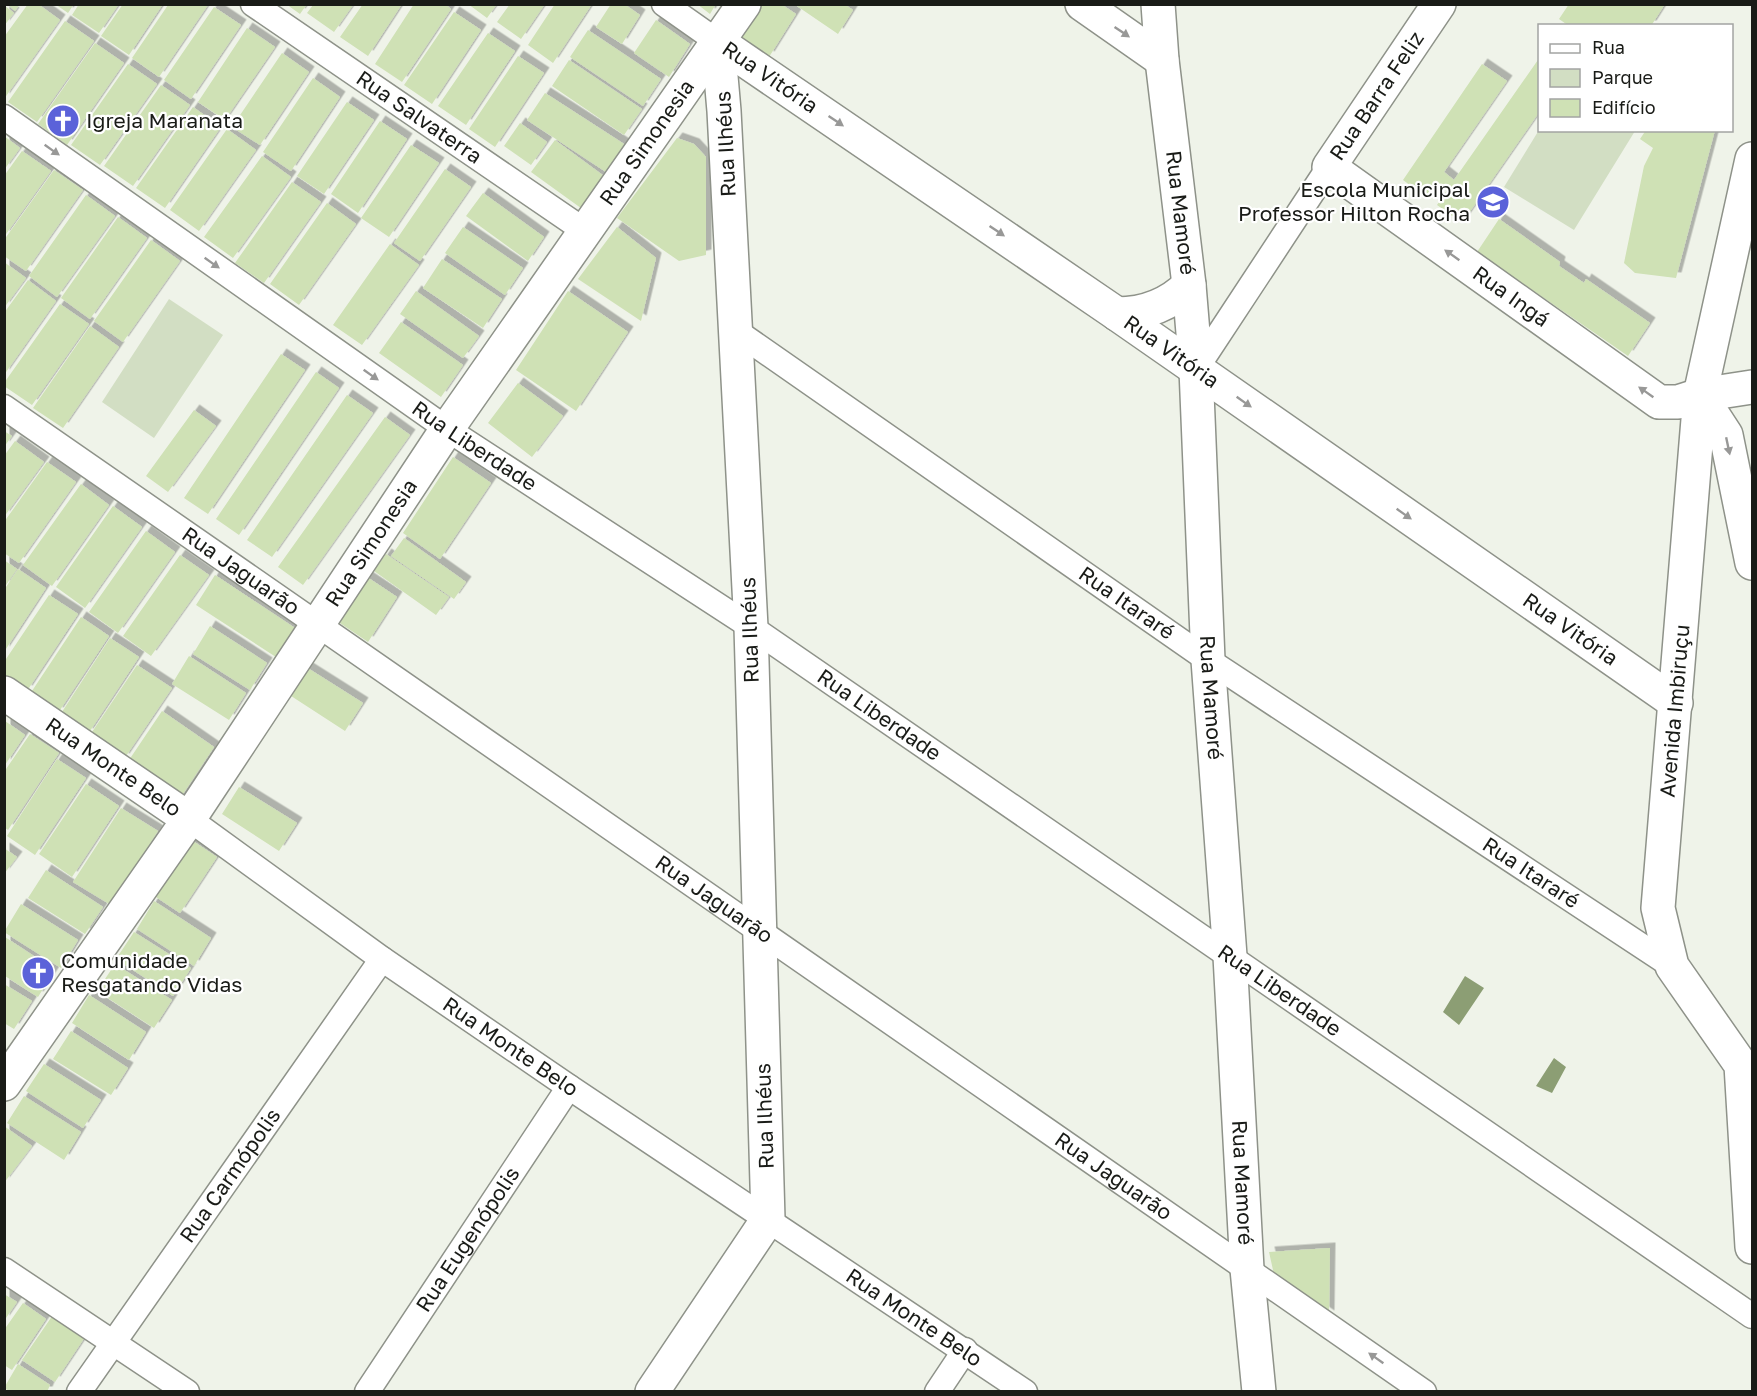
<svg xmlns="http://www.w3.org/2000/svg" width="1757" height="1396" font-family="'Golos Text',sans-serif">
<style>
.green{fill:#d2dec3}
.water{fill:#8c9e74}
.building{fill:#cfe1b5;filter:url(#shadow)}
.lines{fill:none;stroke-linecap:round;stroke-linejoin:round}
.street-casing{stroke:#8e9289;stroke-width:27}
.secondary-casing{stroke:#8e9289;stroke-width:36}
.street{stroke:#fff;stroke-width:24}
.secondary{stroke:#fff;stroke-width:33}
.oneway{fill:#989897}
.labels{text-anchor:middle;stroke-width:4.5;stroke-linejoin:round;paint-order:stroke}
.street-label{font-size:21px;fill:#191b17;stroke:#fff}
.poi-label{font-size:21px;fill:#191b17;stroke:#fff;text-anchor:start}
</style>
<defs>
<filter id="shadow"><feDropShadow dx="5.5" dy="-5.5" stdDeviation="0" flood-color="#0004"/></filter>
</defs>
<rect width="100%" height="100%" fill="#eff3e9"/>
<path class="green" d="M1539 130 1635 131 1574 230 1504 187Z
M169 299 223 335 154 438 102 402Z"/>
<path class="water" d="M1465 976 1484 988 1459 1025 1443 1012Z
M1554 1058 1566 1067 1552 1093 1536 1086Z"/>
<path class="building" d="M7 4H20L15 11Z
M28 4H38L60 20 4 99V37Z
M55 4H74L68 13Z
M79 4H119L99 33 72 15Z
M123 4H163L129 55 101 36Z
M286 4H307L300 14Z
M363 4H402L368 56 340 37Z
M414 4H445L451 9 402 82 375 64Z
M468 4H497L487 18Z
M510 4H545L521 39 497 22Z
M555 4H592L553 63 528 45Z
M611 4H624L640 15 622 44 596 27Z
M697 4H716L710 14Z
M755 4H781L796 14 769 57 735 35Z
M794 4H844L853 10 838 34Z
M1569 4H1665L1651 26H1569L1559 19Z
M4 5 14 13 4 26Z
M168 5H208L159 77 132 58Z
M313 5H353L334 32 307 13Z
M214 7 241 25 191 99 164 80Z
M454 12 481 30 432 104 404 85Z
M656 20 690 44 669 77 634 53Z
M65 21 94 41 37 122 8 102Z
M247 28 275 47 225 120 198 102Z
M588 30 661 79 643 106 570 57Z
M488 33 515 51 466 125 438 106Z
M95 43 124 63 67 145 38 124Z
M282 53 309 72 260 145 232 127Z
M518 56 544 73 495 147 469 129Z
M1540 57V111L1462 223 1437 205 1448 189 1436 181 1426 197 1403 180 1482 64 1507 81 1444 172 1454 180Z
M569 60 642 109 624 135 552 86Z
M128 64 157 84 100 165 71 145Z
M313 78 340 97 291 171 263 152Z
M161 85 190 105 133 186 104 166Z
M545 93 624 144 606 172 527 120Z
M347 102 374 120 324 194 297 176Z
M193 107 221 127 165 208 136 188Z
M380 121 407 139 358 213 331 194Z
M520 123 547 142 531 165 504 146Z
M227 129 256 150 199 231 170 210Z
M1646 130H1715L1676 278 1635 273 1624 263 1644 166 1653 148 1640 139Z
M4 136 20 148 4 170Z
M677 138 694 144 706 157V255L679 261 617 218Z
M555 140 608 179 585 211 531 172Z
M411 145 439 163 389 237 361 218Z
M22 151 51 171 4 237V176Z
M262 156 291 177 233 258 204 237Z
M445 169 471 187 420 261 394 243Z
M54 170 83 190 26 271 4 256V240Z
M292 182 321 202 264 283 235 263Z
M483 193 544 237 528 261 466 216Z
M86 195 115 216 57 297 29 276Z
M327 203 356 224 299 305 270 284Z
M118 217 147 238 90 319 61 298Z
M1499 219 1560 262 1559 266 1584 283 1586 279 1650 323 1628 356 1477 252Z
M463 227 523 268 505 295 445 253Z
M617 227 656 258 641 321 578 279Z
M151 240 180 261 123 342 94 321Z
M390 244 419 265 362 345 333 325Z
M442 259 502 299 483 328 423 288Z
M4 262 26 278 4 308Z
M28 280 56 301 4 375V313Z
M416 291 479 336 463 358 400 314Z
M568 291 628 332 576 411 516 370Z
M60 304 89 324 32 405 4 386V383Z
M401 322 463 365 441 397 379 353Z
M90 326 119 347 63 428 33 408Z
M281 354 305 370 208 514 184 498Z
M316 372 339 388 239 535 216 519Z
M518 383 563 416 532 457 488 423Z
M347 395 373 413 272 557 247 540Z
M194 410 216 426 168 492 146 476Z
M385 417 410 435 303 585 278 567Z
M4 431 12 436 4 447Z
M15 441 44 462 4 517V456Z
M453 457 491 483 440 559 403 533Z
M47 462 76 482 19 563 4 553V522Z
M81 484 109 505 52 586 23 565Z
M113 506 142 527 85 608 56 587Z
M146 531 175 552 118 633 89 612Z
M404 538 466 582 454 599 391 556Z
M386 554 449 597 436 615 374 571Z
M180 555 209 575 151 656 123 636Z
M4 560 17 569 4 588Z
M18 569 46 588 4 652V590Z
M215 575 298 630 279 659 196 605Z
M364 575 397 597 368 642 334 619Z
M49 595 78 614 27 691 4 676V662Z
M81 617 109 636 58 713 30 694Z
M210 626 267 663 250 690 193 654Z
M110 638 139 657 88 734 60 715Z
M189 656 246 693 229 720 172 684Z
M137 665 172 688 124 759 90 735Z
M306 667 363 703 345 731 288 694Z
M162 711 214 747 179 800 127 763Z
M5 721 25 735 5 765Z
M30 734 59 753 8 830 4 827V772Z
M57 759 86 778 35 855 7 836Z
M86 784 119 806 72 877 39 854Z
M239 787 297 823 279 851 222 814Z
M121 808 158 831 111 905 73 882Z
M190 839 217 857 180 913 153 895Z
M4 848 17 857 4 874Z
M46 870 103 907 85 934 28 898Z
M154 901 211 938 194 966 137 929Z
M21 904 78 940 61 968 4 932Z
M134 932 191 968 173 996 116 959Z
M5 937 55 970 38 997 5 976Z
M115 964 172 1000 154 1028 97 991Z
M4 984 32 1001 14 1029 4 1023Z
M89 995 146 1032 129 1060 72 1023Z
M71 1031 128 1068 111 1095 53 1059Z
M44 1064 101 1100 83 1128 26 1091Z
M24 1096 81 1132 64 1160 7 1123Z
M4 1126 32 1146 4 1183Z
M1330 1248 1329 1316 1275 1279 1269 1252Z
M4 1294 17 1302 4 1321Z
M23 1303 46 1319 12 1370 4 1365V1330Z
M57 1309 89 1331 55 1382 22 1360Z
M18 1364 50 1385 47 1392H11L4 1388Z"/>
<g class="lines">
<g class="street-casing">
<g id="street">
<path id="s1" d="M253 4 585 231"/>
<path d="M664 4 718 42"/>
<path id="s2" d="M4 117 447 429 751 627 1752 1316"/>
<path id="s3" d="M736 331 1208 660 1672 966"/>
<path d="M1196 369 1329 167"/>
<path id="s4" d="M4 407 1424 1392"/>
<path id="s5" d="M189 819 382 959 569 1087 1025 1392"/>
<path d="M4 1270 187 1392"/>
<path id="s6" d="M79 1392 382 959"/>
<path id="s7" d="M367 1392 569 1087"/>
<path d="M937 1392 965 1350"/>
</g>
</g>
<g class="secondary-casing">
<g id="secondary">
<path d="M1082 4 1162 60"/>
<path id="s8" d="M1158 4 1162 60 1189 285 1196 369 1208 660 1230 956 1247 1269 1259 1392"/>
<path id="s9" d="M1439 4 1329 167 1659 402H1678L1700 395 1752 387"/>
<path id="s10" d="M718 42 1117 314 1676 703"/>
<path d="M1752 159 1700 395 1658 908 1672 966 1741 1065 1752 1247"/>
<path d="M1117 314C1146 314 1169 305 1189 285"/>
<path d="M1700 395 1726 435 1752 563"/>
<path id="s11" d="M4 693 189 819"/>
<path id="s12" d="M4 1084 189 819 447 429 744 4"/>
<path d="M652 1392 768 1219 751 627 724 111 718 42"/>
</g>
</g>
<use href="#street" class="street"/>
<use href="#secondary" class="secondary"/>
</g>
<defs><path id="oneway-solid" d="M-6-.8H1V-3.2L6.5 0L1 3.2V.8H-6Z" transform="scale(1.5)"/></defs>
<g class="oneway">
<use href="#oneway-solid" transform="translate(1122 32) rotate(34)"/>
<use href="#oneway-solid" transform="translate(836 121) rotate(34)"/>
<use href="#oneway-solid" transform="translate(52 150) rotate(35)"/>
<use href="#oneway-solid" transform="translate(997 231) rotate(34)"/>
<use href="#oneway-solid" transform="translate(1452 255) rotate(-145)"/>
<use href="#oneway-solid" transform="translate(212 263) rotate(35)"/>
<use href="#oneway-solid" transform="translate(371 375) rotate(35)"/>
<use href="#oneway-solid" transform="translate(1646 392) rotate(-145)"/>
<use href="#oneway-solid" transform="translate(1244 402) rotate(35)"/>
<use href="#oneway-solid" transform="translate(1728 446) rotate(78)"/>
<use href="#oneway-solid" transform="translate(1404 514) rotate(35)"/>
<use href="#oneway-solid" transform="translate(1376 1358) rotate(-145)"/>
</g>
<defs>
<g id="church-disc" transform="scale(1.725)"><circle r="9.5" fill="#5b62d9" stroke="#fff"/><path d="M-1.2-6h2.4v3.5h3.3v2.4h-3.3V6h-2.4V-.1h-3.3v-2.4h3.3Z" fill="#fff"/></g>
<g id="school-disc" transform="scale(1.725)"><circle r="9.5" fill="#5b62d9" stroke="#fff"/><path d="M0-5L7-2L0 1L-7-2ZM-4 1L0 2.5L4 1V4Q0 6-4 4Z" fill="#fff"/></g>
</defs>
<g fill-rule="evenodd">
<use href="#church-disc" x="63" y="121"/>
<use href="#school-disc" x="1493" y="202"/>
<use href="#church-disc" x="38" y="973"/>
</g>
<g class="labels">
<g class="street-label">
<text dy="7" stroke="none"><textPath href="#s10" startOffset="63">Rua Vitória</textPath></text>
<text transform="translate(1377 96) rotate(-56)" y="7">Rua Barra Feliz</text>
<text dy="7" stroke="none"><textPath href="#s1" startOffset="201">Rua Salvaterra</textPath></text>
<text dy="7" stroke="none"><textPath href="#s12" startOffset="1140">Rua Simonesia</textPath></text>
<text transform="translate(726 144) rotate(-93)" y="7">Rua Ilhéus</text>
<text dy="7" stroke="none"><textPath href="#s8" startOffset="210">Rua Mamoré</textPath></text>
<text dy="7" stroke="none"><textPath href="#s9" startOffset="420">Rua Ingá</textPath></text>
<text dy="7" stroke="none"><textPath href="#s10" startOffset="549">Rua Vitória</textPath></text>
<text dy="7" stroke="none"><textPath href="#s2" startOffset="574">Rua Liberdade</textPath></text>
<text dy="7" stroke="none"><textPath href="#s12" startOffset="654">Rua Simonesia</textPath></text>
<text dy="7" stroke="none"><textPath href="#s4" startOffset="288">Rua Jaguarão</textPath></text>
<text dy="7" stroke="none"><textPath href="#s3" startOffset="476">Rua Itararé</textPath></text>
<text transform="translate(750 630) rotate(-92)" y="7">Rua Ilhéus</text>
<text dy="7" stroke="none"><textPath href="#s10" startOffset="1035">Rua Vitória</textPath></text>
<text dy="7" stroke="none"><textPath href="#s8" startOffset="696">Rua Mamoré</textPath></text>
<text transform="translate(1675 711) rotate(-85)" y="7">Avenida Imbiruçu</text>
<text dy="7" stroke="none"><textPath href="#s2" startOffset="1060">Rua Liberdade</textPath></text>
<text dy="7" stroke="none"><textPath href="#s11" startOffset="132">Rua Monte Belo</textPath></text>
<text dy="7" stroke="none"><textPath href="#s3" startOffset="962">Rua Itararé</textPath></text>
<text dy="7" stroke="none"><textPath href="#s4" startOffset="864">Rua Jaguarão</textPath></text>
<text dy="7" stroke="none"><textPath href="#s2" startOffset="1546">Rua Liberdade</textPath></text>
<text dy="7" stroke="none"><textPath href="#s5" startOffset="394">Rua Monte Belo</textPath></text>
<text transform="translate(765 1116) rotate(-92)" y="7">Rua Ilhéus</text>
<text dy="7" stroke="none"><textPath href="#s6" startOffset="264">Rua Carmópolis</textPath></text>
<text dy="7" stroke="none"><textPath href="#s4" startOffset="1350">Rua Jaguarão</textPath></text>
<text dy="7" stroke="none"><textPath href="#s8" startOffset="1182">Rua Mamoré</textPath></text>
<text dy="7" stroke="none"><textPath href="#s7" startOffset="183">Rua Eugenópolis</textPath></text>
<text dy="7" stroke="none"><textPath href="#s5" startOffset="880">Rua Monte Belo</textPath></text>
</g>
<g class="poi-label">
<text x="86" y="128">Igreja Maranata</text>
<text x="1470" y="197" text-anchor="end">Escola Municipal<tspan x="1470" dy="24">Professor Hilton Rocha</tspan></text>
<text x="61" y="968">Comunidade<tspan x="61" dy="24">Resgatando Vidas</tspan></text>
</g>
</g>
<rect width="1757" height="1396" fill="none" stroke="#191b17" stroke-width="12"/>
<rect x="1538" y="24" width="195" height="108" fill="#ffffff" stroke="#a3a4a2" stroke-width="1.5"/>
<rect x="1550" y="44" width="30" height="9" fill="#ffffff" stroke="#a3a4a2" stroke-width="1.5"/>
<text x="1592" y="54" font-size="18" fill="#191b17">Rua</text>
<rect x="1550" y="69" width="30" height="18" fill="#d2dec3" stroke="#a3a4a2" stroke-width="1.5"/>
<text x="1592" y="84" font-size="18" fill="#191b17">Parque</text>
<rect x="1550" y="99" width="30" height="18" fill="#cfe1b5" stroke="#a3a4a2" stroke-width="1.5"/>
<text x="1592" y="114" font-size="18" fill="#191b17">Edifício</text>
</svg>
